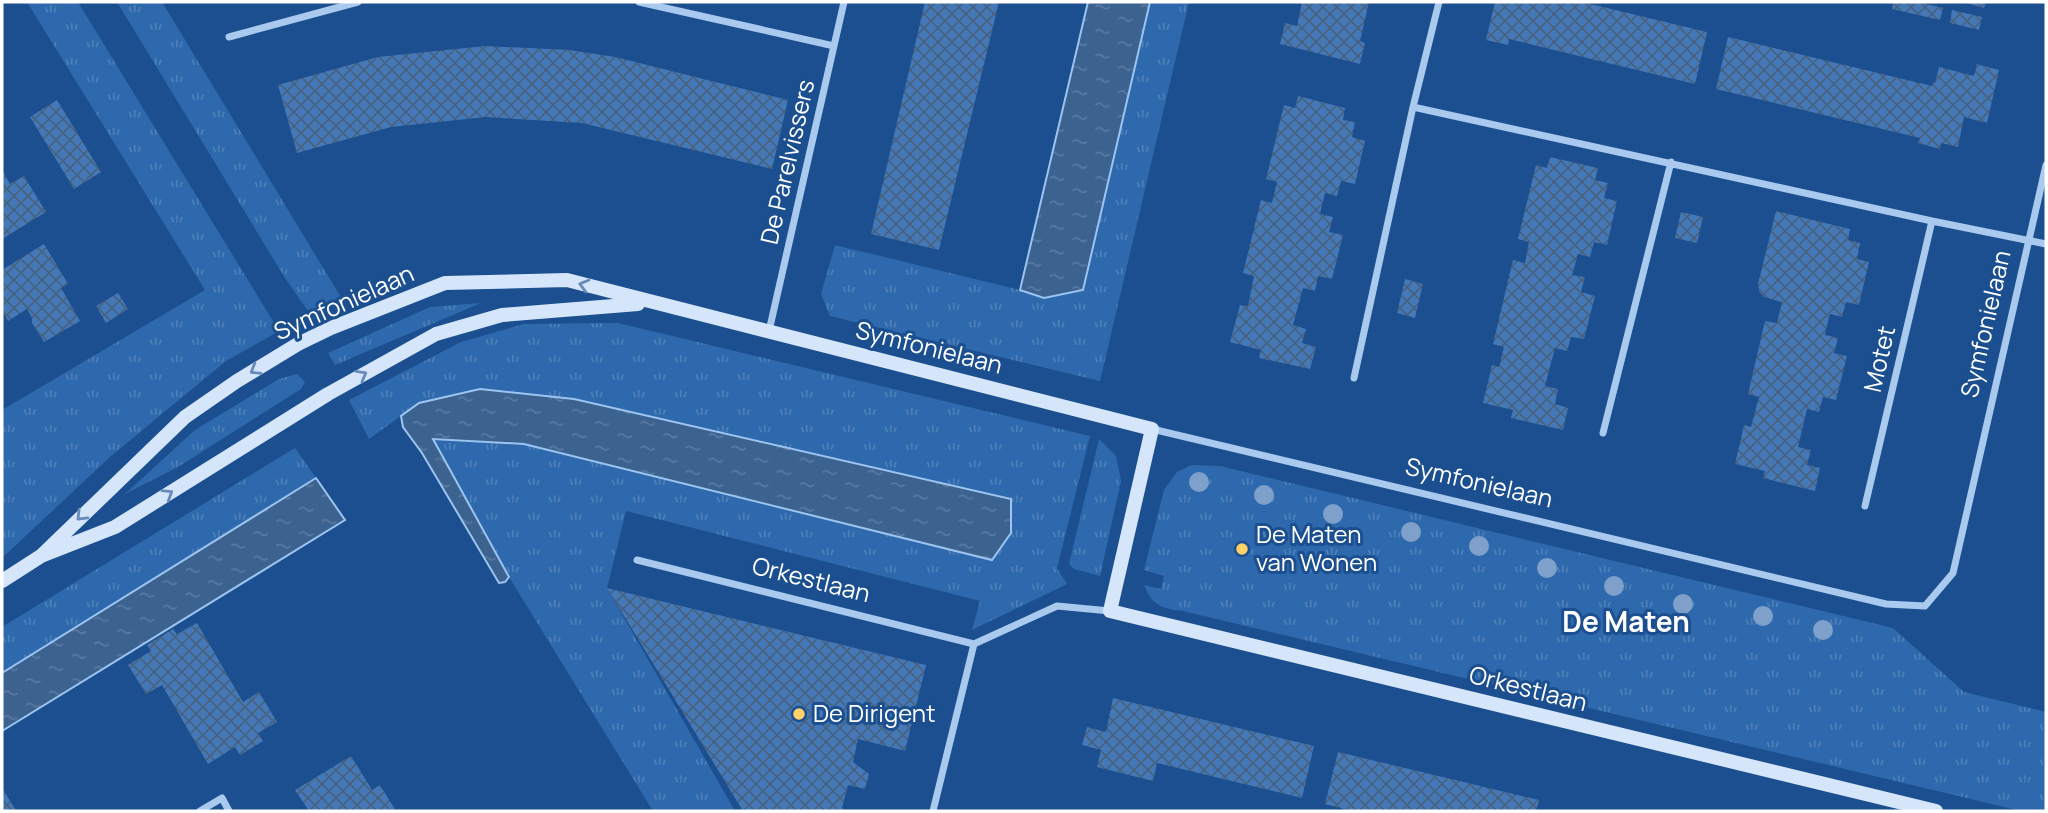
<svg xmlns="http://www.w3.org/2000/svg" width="2048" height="813" font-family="Manrope,sans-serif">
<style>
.grass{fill:url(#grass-tufts)}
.water{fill:url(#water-ripples);stroke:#9cc4f0;stroke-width:2}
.building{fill:url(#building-cross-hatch)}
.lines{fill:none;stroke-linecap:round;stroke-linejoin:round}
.street{stroke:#a9c9ee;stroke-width:7}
.secondary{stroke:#d6e6fa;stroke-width:14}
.tree{fill:#7ea0ca}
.oneway{stroke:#668bba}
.poi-dot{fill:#ffd166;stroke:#1b4f8f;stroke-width:2.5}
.labels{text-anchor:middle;stroke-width:6;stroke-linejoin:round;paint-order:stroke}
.street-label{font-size:24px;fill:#fff;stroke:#1b4f8f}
.poi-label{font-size:24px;fill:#fff;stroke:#1b4f8f;text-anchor:start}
.quarter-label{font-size:28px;font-weight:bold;fill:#fff;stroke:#1b4f8f}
</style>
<defs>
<pattern id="grass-tufts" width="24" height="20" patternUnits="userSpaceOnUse" patternTransform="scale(1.75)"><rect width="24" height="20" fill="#2e69ad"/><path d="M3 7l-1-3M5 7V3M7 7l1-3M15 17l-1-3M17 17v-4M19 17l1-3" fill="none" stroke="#4d80b9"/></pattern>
<pattern id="water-ripples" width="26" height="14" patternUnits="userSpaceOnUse" patternTransform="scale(1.75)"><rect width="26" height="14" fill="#3c6290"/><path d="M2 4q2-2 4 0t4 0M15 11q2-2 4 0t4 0" fill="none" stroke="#597aa1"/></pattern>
<pattern id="building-cross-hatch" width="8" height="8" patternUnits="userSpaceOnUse" patternTransform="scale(1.75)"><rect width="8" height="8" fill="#4478b7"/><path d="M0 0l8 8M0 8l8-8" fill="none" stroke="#486282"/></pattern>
</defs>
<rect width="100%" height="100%" fill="#1b4f8f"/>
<path class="grass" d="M27 2H78L279 331 226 361 110 457 2 558V410L205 290Z
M117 2H162L342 299 334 300 310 314 285 278Z
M1150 2H1189L1100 381 830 316 821 294 835 245 1020 290 1044 298 1083 290Z
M481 303 335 365 328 353 430 307Z
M618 323 1090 436 1057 568 1067 584 972 630 980 601 626 511 607 588 735 811H653L509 577 433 439 524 444 574 399 480 389 419 403 369 439 349 400 461 342 524 324Z
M297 374 305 382 301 389 178 467 125 494 195 430 279 379Z
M1099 439 1116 456 1121 481 1100 576 1074 569 1069 564Z
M295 448 316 478 2 673V627Z
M1192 465 1220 466 1893 628 1964 692 2046 712V811H2021L1183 611C1163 609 1152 606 1144 585L1161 589 1164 576 1144 570 1164 490 1177 472Z"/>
<path class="water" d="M1088 2H1150L1083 290 1044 298 1020 290Z
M480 389 574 399 1011 499V533L992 560 524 444 433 439 509 577 505 582 499 583 422 453 403 427 401 416 419 403Z
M316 478 345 520 2 731V673Z"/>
<path class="building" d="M925 2H999L939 250 871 234Z
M1302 2H1369L1360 41 1365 43 1360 64 1280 44 1285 23 1297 26Z
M1495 2H1582L1707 32 1695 84 1509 39 1508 45 1486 40Z
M1893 2H1918L1943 8 1940 20 1892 9Z
M1963 2H1986L1984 8Z
M1952 10 1982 17 1979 30 1950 23Z
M1728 37 1932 86 1933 82 1935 83 1939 67 1974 76 1977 64 1999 70 1987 123 1964 117 1958 147 1941 143 1940 149 1918 143 1920 138 1716 89Z
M485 46 569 50 615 57 788 100 772 169 582 123 486 117 391 127 297 153 278 85 378 57Z
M1298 96 1345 108 1343 120 1355 122 1352 137 1365 141 1355 184 1341 181 1337 196 1325 193 1320 214 1333 217 1329 232 1343 235 1332 279 1318 276 1315 291 1303 288 1293 325 1306 329 1302 343 1316 347 1310 369 1259 358 1261 350 1230 342 1240 305 1248 306 1254 276 1243 273 1261 200 1272 203 1277 182 1266 179 1284 105 1295 108Z
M57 100 101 172 74 189 30 117Z
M1550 157 1598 168 1595 180 1608 183 1604 198 1617 201 1607 245 1594 242 1590 257 1578 254 1572 275 1585 277 1581 292 1595 296 1584 339 1571 337 1567 351 1555 348 1545 386 1558 389 1555 404 1568 408 1563 430 1511 418 1513 410 1483 403 1492 365 1499 367 1504 347 1493 344 1513 260 1525 263 1529 242 1518 239 1536 165 1547 168Z
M2 170 10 184 24 176 46 212 2 239Z
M1776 211 1850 229 1848 240 1860 243 1857 259 1869 262 1859 305 1846 302 1842 317 1830 314 1827 325 1825 335 1838 338 1834 353 1847 356 1836 400 1823 397 1819 412 1807 409 1798 447 1811 450 1807 465 1820 468 1815 491 1763 478 1765 471 1735 464 1744 425 1751 427 1759 397 1748 394 1765 321 1777 323 1782 302 1764 297 1759 291 1758 284Z
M1681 212 1703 217 1697 243 1675 238Z
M44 244 68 284 61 288 80 321 44 342 32 323V318L27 309 8 321 2 310V270Z
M1405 279 1423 284 1415 318 1397 313Z
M118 293 128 309 106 323 96 306Z
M607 588 926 665 905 751 858 739 853 762 869 774 865 789 848 785 842 808 846 811H743Z
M197 623 243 702 259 692 277 722 258 733 263 741 240 755 235 747 208 764 162 685 146 694 128 665 151 651 147 645 173 629 177 634Z
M1113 698 1314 746 1302 798 1157 763 1153 781 1097 767 1101 750 1082 745 1087 727 1106 732Z
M1338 752 1539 800 1536 811H1351L1325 804Z
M351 756 372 790 380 785 396 811H309L295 790Z
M2 788 15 809 16 811H2Z"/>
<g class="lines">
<path class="street" d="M639 2 834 46
M1439 2 1413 107 1932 221 2046 244
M229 37 358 2
M769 331 844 2
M1354 378 1413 107
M1152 429 1886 604 1925 606 1953 573 2046 165
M1603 433 1671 162
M1865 506 1932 221
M637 560 974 644 1057 606 1110 611
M200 811 222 798 229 811
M933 811 974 644"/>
<path class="secondary" d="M41 556 185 417 237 381 298 344 331 328 445 283 567 280 1152 429 1110 611 1936 811
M2 581 41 556 115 527 328 394 436 334 502 315 638 304"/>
</g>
<g class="tree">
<circle cx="1199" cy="482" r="10"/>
<circle cx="1264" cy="495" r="10"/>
<circle cx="1333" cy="514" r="10"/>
<circle cx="1411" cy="532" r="10"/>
<circle cx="1479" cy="546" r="10"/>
<circle cx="1547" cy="568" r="10"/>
<circle cx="1614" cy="586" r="10"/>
<circle cx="1683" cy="604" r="10"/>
<circle cx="1763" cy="616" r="10"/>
<circle cx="1823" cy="630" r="10"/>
</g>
<defs><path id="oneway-chevron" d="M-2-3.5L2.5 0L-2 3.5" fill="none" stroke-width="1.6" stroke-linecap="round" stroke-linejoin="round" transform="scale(1.75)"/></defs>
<g class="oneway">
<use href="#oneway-chevron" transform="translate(584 285) rotate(-165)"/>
<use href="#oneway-chevron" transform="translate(255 370) rotate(149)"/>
<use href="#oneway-chevron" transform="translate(362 375) rotate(-29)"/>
<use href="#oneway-chevron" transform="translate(168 494) rotate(-32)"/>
<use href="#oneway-chevron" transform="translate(81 516) rotate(135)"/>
</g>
<g class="poi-dot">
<circle cx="1242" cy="549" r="7"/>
<circle cx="799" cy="714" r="7"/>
</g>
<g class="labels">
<g class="street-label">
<text transform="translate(788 162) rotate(-77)" y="8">De Parelvissers</text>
<text transform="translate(344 303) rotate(-24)" y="8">Symfonielaan</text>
<text transform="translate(1986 324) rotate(-77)" y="8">Symfonielaan</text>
<text transform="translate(929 348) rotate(14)" y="8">Symfonielaan</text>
<text transform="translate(1880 359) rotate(-77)" y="8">Motet</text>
<text transform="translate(1479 483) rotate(13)" y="8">Symfonielaan</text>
<text transform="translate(811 580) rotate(14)" y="8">Orkestlaan</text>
<text transform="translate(1528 689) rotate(14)" y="8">Orkestlaan</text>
</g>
<g class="poi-label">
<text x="1256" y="543">De Maten<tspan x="1256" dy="28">van Wonen</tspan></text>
<text x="813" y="722">De Dirigent</text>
</g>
<g class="quarter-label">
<text x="1626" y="632">De Maten</text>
</g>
</g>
<rect width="2048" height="813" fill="none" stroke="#ffffff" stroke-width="7"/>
</svg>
